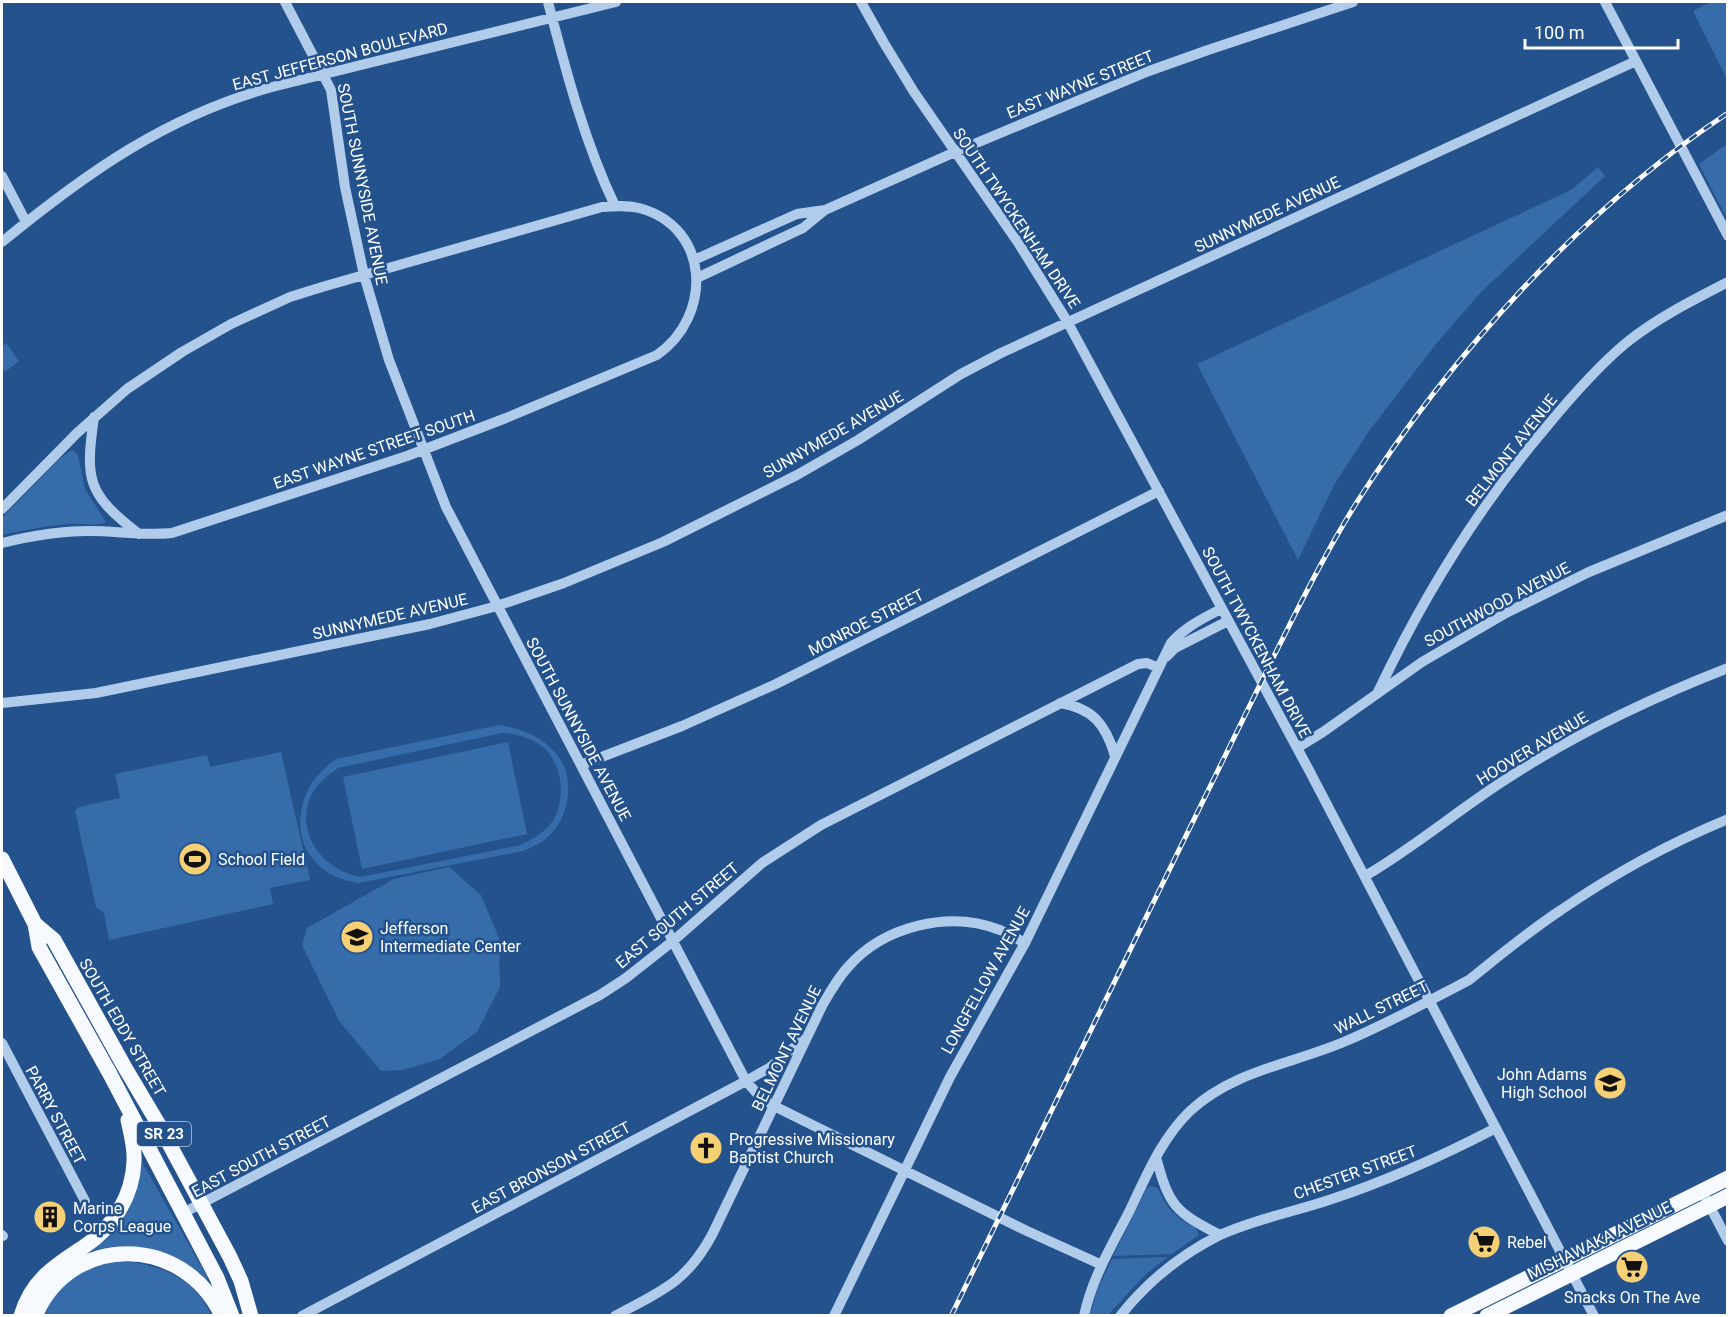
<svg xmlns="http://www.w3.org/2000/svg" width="1729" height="1317" font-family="Roboto,sans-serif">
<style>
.green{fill:#376caa;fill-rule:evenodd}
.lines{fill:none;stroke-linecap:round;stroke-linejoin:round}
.minor{stroke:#b1cceb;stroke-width:10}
.major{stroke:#f6f9fe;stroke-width:15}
.rail-casing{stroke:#fff;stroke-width:5}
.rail{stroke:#23528d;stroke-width:3;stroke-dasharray:9;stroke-linecap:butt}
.labels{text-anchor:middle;stroke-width:5;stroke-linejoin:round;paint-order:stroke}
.shield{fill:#23528d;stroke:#bdcbdd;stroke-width:1.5}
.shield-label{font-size:15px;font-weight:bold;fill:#fff}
.street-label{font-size:16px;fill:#fff;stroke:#23528d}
.poi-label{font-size:16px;fill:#fff;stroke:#23528d;text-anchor:start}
</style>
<rect width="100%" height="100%" fill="#23528d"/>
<path class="green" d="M1711 2H1727V79L1693 11Z
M1727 144V219L1699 164Z
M1598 167 1605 176 1482 291 1436 344 1369 431 1334 485 1298 560 1197 364 1571 190Z
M6 343 19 361 5 372 2 367V347Z
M72 450 78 455 85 489 106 522C96 527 80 523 68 524 45 526 24 530 2 535V518L59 459Z
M499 725C519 728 539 735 553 750 579 776 570 824 540 843 535 846 529 848 523 851L359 883C310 876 287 835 308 790 314 777 325 767 336 759ZM502 733C517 734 533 738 545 749 563 766 565 799 554 819 546 832 534 838 521 845L360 877C323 870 293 832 312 794 318 782 328 776 338 768Z
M508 742 527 834 362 869 343 777Z
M281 752 310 880 270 888 273 904 109 940 104 913 96 907 75 811 79 807 120 798 115 774 207 755 210 767Z
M449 867 481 895 499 938 500 987 477 1032 440 1059 403 1070 381 1071 339 1021 302 945 307 928 394 879Z
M139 1157 208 1278 206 1280C171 1247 127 1238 82 1254L102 1238Z
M1151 1186 1158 1188C1165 1207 1177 1219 1196 1228L1199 1235 1172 1254 1113 1256 1147 1188Z
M1168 1257 1145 1275 1108 1315 1090 1316 1098 1288 1112 1259Z
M120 1261C159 1264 195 1277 211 1315L41 1316 60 1285 97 1264Z"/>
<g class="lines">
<path class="minor" d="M285 2 331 90 345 187 364 275 389 360 446 507 746 1081 761 1098 774 1106 1027 1231 1102 1265
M548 2C566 71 584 141 615 206
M861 2 884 43 914 92 1019 244 1067 321 1310 772 1594 1316
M1605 2 1728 236
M2 176 26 222
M2 242C86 173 169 114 276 86L616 2
M694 260 797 214 825 210
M697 278 803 228 825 210 955 152 1149 71 1208 50 1353 2
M94 417C85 480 87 494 139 534
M2 509 77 433 127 389 182 352 231 324 290 297 322 287 602 207C615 206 627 205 639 208 711 227 713 316 657 355L506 418 407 456 172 533C144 536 117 531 89 531 59 531 30 536 2 543
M1166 657 1175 648 1228 621
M1378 692C1423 597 1479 506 1548 425 1572 396 1597 367 1626 343 1657 318 1693 300 1728 282
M2 703 96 693 430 624 497 606 564 583 663 542 797 475 858 440 961 374 1001 353 1636 61
M1060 703C1093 708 1106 725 1115 756
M1297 748 1323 732 1422 662 1506 613 1589 572 1728 515
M581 765 682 726 776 684 1159 491
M1365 876C1415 847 1459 809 1508 778 1577 733 1651 698 1728 668
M2 1043 85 1201
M1156 1157C1169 1206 1175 1212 1220 1235 1255 1219 1293 1212 1329 1200 1387 1181 1442 1156 1496 1128
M1706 1199 1728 1241
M183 1213 600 995 626 978 673 941 762 863 821 825 1138 664 1147 663 1159 668
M2 1235 3 1236
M302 1316 746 1081 769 1068 803 1040
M615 1316C661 1291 686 1283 712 1235L822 1006C830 992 837 979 848 967 884 926 949 910 1000 930 1009 934 1017 939 1025 943
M834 1316 950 1077 1025 943 1171 643C1185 627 1202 619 1221 609
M1084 1316C1092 1278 1112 1245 1129 1212 1146 1177 1161 1139 1190 1111 1234 1070 1293 1064 1346 1041 1382 1026 1417 1007 1452 989L1469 980C1499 956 1529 931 1561 910 1613 874 1670 843 1728 819
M1120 1316C1147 1282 1182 1254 1220 1235"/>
<path class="major" d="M2 859 35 924 39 947 110 1074 217 1278 232 1316
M35 924 54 940 124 1066 159 1125 230 1257 241 1281 251 1316
M21 1316C32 1279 55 1266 85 1246 113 1227 133 1196 134 1161 135 1148 131 1134 128 1120
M35 1316C71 1232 184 1234 222 1316
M1451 1316 1728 1178
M1487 1316 1728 1196"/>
<g class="rail-casing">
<path id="rail" d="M951 1316 1271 662C1298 608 1325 553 1357 502 1451 355 1581 210 1728 113"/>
</g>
<use href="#rail" class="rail"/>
</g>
<defs>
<g id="stadium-disc" transform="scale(1.725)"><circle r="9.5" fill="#f6d074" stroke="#23528d"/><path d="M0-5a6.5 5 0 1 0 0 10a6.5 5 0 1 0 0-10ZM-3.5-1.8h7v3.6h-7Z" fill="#111"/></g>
<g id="school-disc" transform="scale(1.725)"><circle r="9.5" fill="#f6d074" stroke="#23528d"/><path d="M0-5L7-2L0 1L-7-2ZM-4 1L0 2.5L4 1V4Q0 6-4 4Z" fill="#111"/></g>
<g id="church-disc" transform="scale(1.725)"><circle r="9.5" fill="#f6d074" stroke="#23528d"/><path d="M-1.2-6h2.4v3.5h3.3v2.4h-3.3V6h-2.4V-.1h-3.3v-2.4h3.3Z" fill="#111"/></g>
<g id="building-disc" transform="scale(1.725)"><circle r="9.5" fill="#f6d074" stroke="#23528d"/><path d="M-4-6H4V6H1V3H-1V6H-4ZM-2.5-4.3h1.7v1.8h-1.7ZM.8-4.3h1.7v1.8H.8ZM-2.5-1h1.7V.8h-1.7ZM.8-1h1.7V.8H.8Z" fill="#111"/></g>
<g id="supermarket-disc" transform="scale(1.725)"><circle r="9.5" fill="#f6d074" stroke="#23528d"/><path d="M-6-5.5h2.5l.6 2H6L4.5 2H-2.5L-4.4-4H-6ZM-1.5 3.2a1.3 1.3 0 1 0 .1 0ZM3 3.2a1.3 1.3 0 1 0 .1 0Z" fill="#111"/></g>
</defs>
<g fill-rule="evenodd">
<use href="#stadium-disc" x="195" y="859"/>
<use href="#school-disc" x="357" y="937"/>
<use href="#school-disc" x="1610" y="1083"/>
<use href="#church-disc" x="706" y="1148"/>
<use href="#building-disc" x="50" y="1217"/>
<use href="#supermarket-disc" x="1484" y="1242"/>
<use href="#supermarket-disc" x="1632" y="1267"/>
</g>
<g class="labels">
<rect class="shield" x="137" y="1122" width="54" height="24" rx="4.5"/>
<g class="shield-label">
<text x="164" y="1139">SR 23</text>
</g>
<g class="street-label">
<text transform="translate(340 56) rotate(-15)" y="6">EAST JEFFERSON BOULEVARD</text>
<text transform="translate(1080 84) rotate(-22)" y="6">EAST WAYNE STREET</text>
<text transform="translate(363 184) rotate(79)" y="6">SOUTH SUNNYSIDE AVENUE</text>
<text transform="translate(1267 214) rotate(-25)" y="6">SUNNYMEDE AVENUE</text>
<text transform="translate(1017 218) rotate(56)" y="6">SOUTH TWYCKENHAM DRIVE</text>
<text transform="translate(833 434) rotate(-30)" y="6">SUNNYMEDE AVENUE</text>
<text transform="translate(374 449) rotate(-19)" y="6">EAST WAYNE STREET SOUTH</text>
<text transform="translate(1511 450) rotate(-52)" y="6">BELMONT AVENUE</text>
<text transform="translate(1497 604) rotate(-28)" y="6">SOUTHWOOD AVENUE</text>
<text transform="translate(390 616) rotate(-13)" y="6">SUNNYMEDE AVENUE</text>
<text transform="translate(866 622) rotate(-27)" y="6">MONROE STREET</text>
<text transform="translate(1257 642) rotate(62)" y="6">SOUTH TWYCKENHAM DRIVE</text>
<text transform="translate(579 729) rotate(62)" y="6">SOUTH SUNNYSIDE AVENUE</text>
<text transform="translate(1532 748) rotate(-31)" y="6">HOOVER AVENUE</text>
<text transform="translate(677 915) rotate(-40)" y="6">EAST SOUTH STREET</text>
<text transform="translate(985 980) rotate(-61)" y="6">LONGFELLOW AVENUE</text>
<text transform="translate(1381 1007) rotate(-26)" y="6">WALL STREET</text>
<text transform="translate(123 1027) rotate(60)" y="6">SOUTH EDDY STREET</text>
<text transform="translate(786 1048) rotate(-64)" y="6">BELMONT AVENUE</text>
<text transform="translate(56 1115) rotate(62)" y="6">PARRY STREET</text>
<text transform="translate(261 1156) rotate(-28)" y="6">EAST SOUTH STREET</text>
<text transform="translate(551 1167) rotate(-28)" y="6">EAST BRONSON STREET</text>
<text transform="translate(1355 1172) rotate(-20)" y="6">CHESTER STREET</text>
<text transform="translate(1599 1240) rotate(-26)" y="6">MISHAWAKA AVENUE</text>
</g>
<g class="poi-label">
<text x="218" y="865">School Field</text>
<text x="380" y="934">Jefferson<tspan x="380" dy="18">Intermediate Center</tspan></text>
<text x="1587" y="1080" text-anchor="end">John Adams<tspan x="1587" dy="18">High School</tspan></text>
<text x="729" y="1145">Progressive Missionary<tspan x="729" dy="18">Baptist Church</tspan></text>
<text x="73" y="1214">Marine<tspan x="73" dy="18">Corps League</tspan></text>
<text x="1507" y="1248">Rebel</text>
<text x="1632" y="1303" text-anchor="middle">Snacks On The Ave</text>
</g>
</g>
<rect width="1729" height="1317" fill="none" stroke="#ffffff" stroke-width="6"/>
<path d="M1525 39v9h153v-9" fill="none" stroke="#ffffff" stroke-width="3"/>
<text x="1534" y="39" font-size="18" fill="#ffffff" stroke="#23528d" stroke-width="4.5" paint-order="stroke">100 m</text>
</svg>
